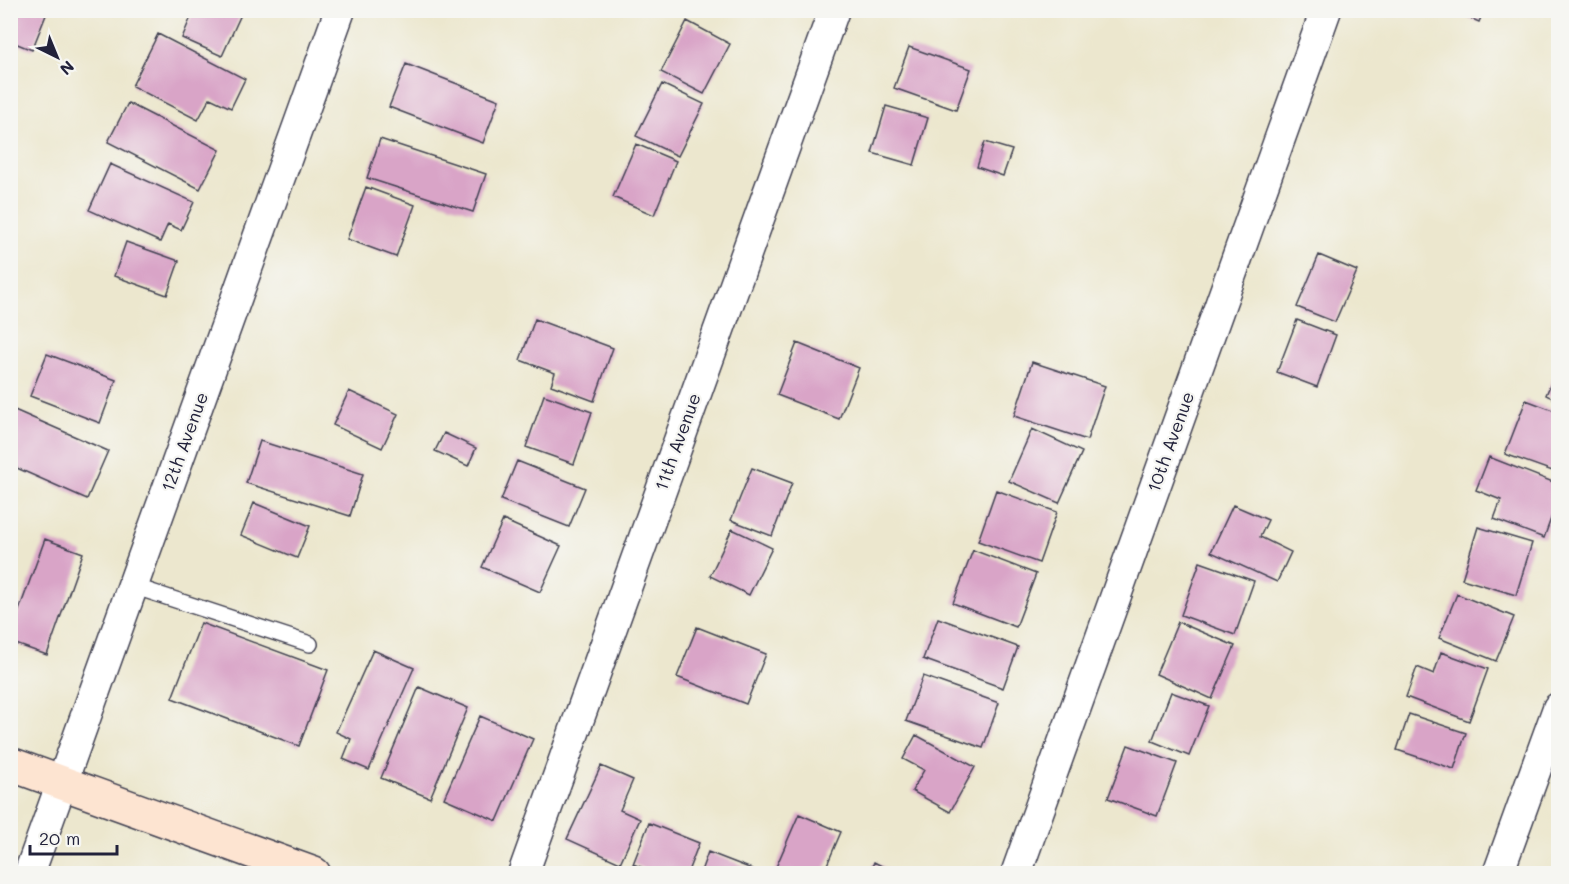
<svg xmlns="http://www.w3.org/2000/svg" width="1569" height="884" font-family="Mali,sans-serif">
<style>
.building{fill:#d9a4c7}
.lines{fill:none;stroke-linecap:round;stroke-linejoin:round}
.lane-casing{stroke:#404051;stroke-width:18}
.street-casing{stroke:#404051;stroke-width:33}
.secondary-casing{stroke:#404051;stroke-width:36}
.lane{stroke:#fff;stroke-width:15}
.street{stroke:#fff;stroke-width:30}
.secondary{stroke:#fde4d1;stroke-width:33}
.labels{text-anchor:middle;stroke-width:4.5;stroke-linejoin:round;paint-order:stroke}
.street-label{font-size:18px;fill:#22223b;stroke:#f6f6f2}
</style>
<rect width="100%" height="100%" fill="#f6f6f2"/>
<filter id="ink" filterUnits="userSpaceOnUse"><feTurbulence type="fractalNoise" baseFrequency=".0167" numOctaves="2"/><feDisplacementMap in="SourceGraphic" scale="12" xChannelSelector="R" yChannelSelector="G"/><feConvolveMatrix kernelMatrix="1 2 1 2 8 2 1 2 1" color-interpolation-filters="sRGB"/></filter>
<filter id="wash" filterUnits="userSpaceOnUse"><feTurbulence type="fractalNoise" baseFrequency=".008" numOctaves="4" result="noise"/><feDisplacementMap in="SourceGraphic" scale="24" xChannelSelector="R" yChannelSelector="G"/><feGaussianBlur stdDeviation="1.35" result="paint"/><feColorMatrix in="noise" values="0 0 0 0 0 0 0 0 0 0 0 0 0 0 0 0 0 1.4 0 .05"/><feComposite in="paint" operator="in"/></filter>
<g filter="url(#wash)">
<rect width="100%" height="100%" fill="#ece7ce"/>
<g id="blocks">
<path class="building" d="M10 10H48L32 50 10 41Z
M194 10H243L222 56 182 38Z
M1452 10H1484L1479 22Z
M687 21 730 44 704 94 661 72Z
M158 34 245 79 231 108 210 98 198 120 132 86Z
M909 47 971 69 956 110 894 88Z
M406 64 499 100 483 143 389 107Z
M662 84 704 104 678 156 636 136Z
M128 103 220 150 200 189 108 142Z
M886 106 928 118 914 165 872 153Z
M380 139 486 174 473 212 367 178Z
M985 142 1012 150 1003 176 977 167Z
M636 144 676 161 654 215 613 197Z
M110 164 194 202 181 230 168 224 160 242 89 210Z
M366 187 415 205 396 257 347 239Z
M126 242 179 261 167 295 114 276Z
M1319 255 1357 271 1335 322 1297 307Z
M535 319 613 348 594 401 551 385 555 373 520 360Z
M1297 320 1336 335 1317 387 1277 372Z
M797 343 859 368 839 419 777 395Z
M47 354 116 380 100 423 30 396Z
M1032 362 1105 386 1087 440 1014 416Z
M1558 367V401L1546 395Z
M349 391 398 414 382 448 333 425Z
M544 395 592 412 574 464 526 447Z
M1526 400 1558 412V473L1505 454Z
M10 408 108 451 87 499 10 465Z
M1032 429 1082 452 1059 503 1009 481Z
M444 433 476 448 468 466 435 451Z
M260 441 363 474 350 516 246 483Z
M1489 457 1558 484V499L1544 538 1494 519 1501 500 1476 490Z
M517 461 585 488 569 527 501 500Z
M752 468 792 483 772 536 731 520Z
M996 490 1057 512 1039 563 978 541Z
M254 503 310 526 297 558 241 535Z
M1233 505 1268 520 1260 537 1291 552 1277 582 1211 552Z
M503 520 561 546 540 592 482 567Z
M1478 527 1532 543 1516 595 1462 579Z
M732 529 772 548 749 595 710 576Z
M45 539 83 553 47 655 10 642V635Z
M973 550 1036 574 1016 627 953 603Z
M1200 562 1254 581 1235 635 1181 615Z
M1457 594 1514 617 1496 661 1439 638Z
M938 618 1018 647 1003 688 923 659Z
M1178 622 1235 646 1212 699 1156 674Z
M201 623 328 670 299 746 172 698Z
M697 627 766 654 746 704 677 677Z
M373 650 414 668 369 770 343 759 351 739 336 732Z
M1441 652 1488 669 1469 721 1406 697 1417 667 1434 674Z
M923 676 999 703 983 748 906 721Z
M419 687 468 708 430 798 381 778Z
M1171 692 1209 706 1189 756 1152 741Z
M1409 714 1466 733 1454 769 1397 750Z
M480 716 533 739 497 821 444 798Z
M916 735 975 767 950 812 912 791 924 770 903 759Z
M1128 745 1177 763 1157 816 1108 798Z
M601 766 633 780 620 810 640 819 620 863 567 839Z
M799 814 841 832 823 874H773Z
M649 823 699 843 687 874H658L633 864Z
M708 852 757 871 756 874H700Z
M874 862 897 874H869Z"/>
</g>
</g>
<g filter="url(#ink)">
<use href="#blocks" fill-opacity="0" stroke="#404051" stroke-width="1.5"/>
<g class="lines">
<g class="lane-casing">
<path id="lane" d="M133 586 310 644"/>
</g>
<g class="street-casing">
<path id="street" d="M29 874 340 10
M523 874 834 10
M1016 874 1326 10
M1498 874 1558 708"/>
</g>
<g class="secondary-casing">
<path id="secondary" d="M10 764 314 874"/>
</g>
<use href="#lane" class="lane"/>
<use href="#street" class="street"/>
<use href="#secondary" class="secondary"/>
</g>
</g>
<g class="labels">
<g class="street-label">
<text transform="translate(185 442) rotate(-70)" y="6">12th Avenue</text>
<text transform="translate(678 442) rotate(-70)" y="6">11th Avenue</text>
<text transform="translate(1171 442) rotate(-70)" y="6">10th Avenue</text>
</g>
</g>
<rect width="1569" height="884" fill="none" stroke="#f6f6f2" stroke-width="36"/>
<g transform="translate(57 57) rotate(137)" stroke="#f6f6f2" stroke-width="4.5" paint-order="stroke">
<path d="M0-4.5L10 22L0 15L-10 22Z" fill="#22223b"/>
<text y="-9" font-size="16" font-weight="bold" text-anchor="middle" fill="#22223b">N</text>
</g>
<path d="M30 845v9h87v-9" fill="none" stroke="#22223b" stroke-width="3"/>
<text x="39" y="845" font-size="18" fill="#22223b" stroke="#f6f6f2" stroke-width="4.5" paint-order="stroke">20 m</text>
</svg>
